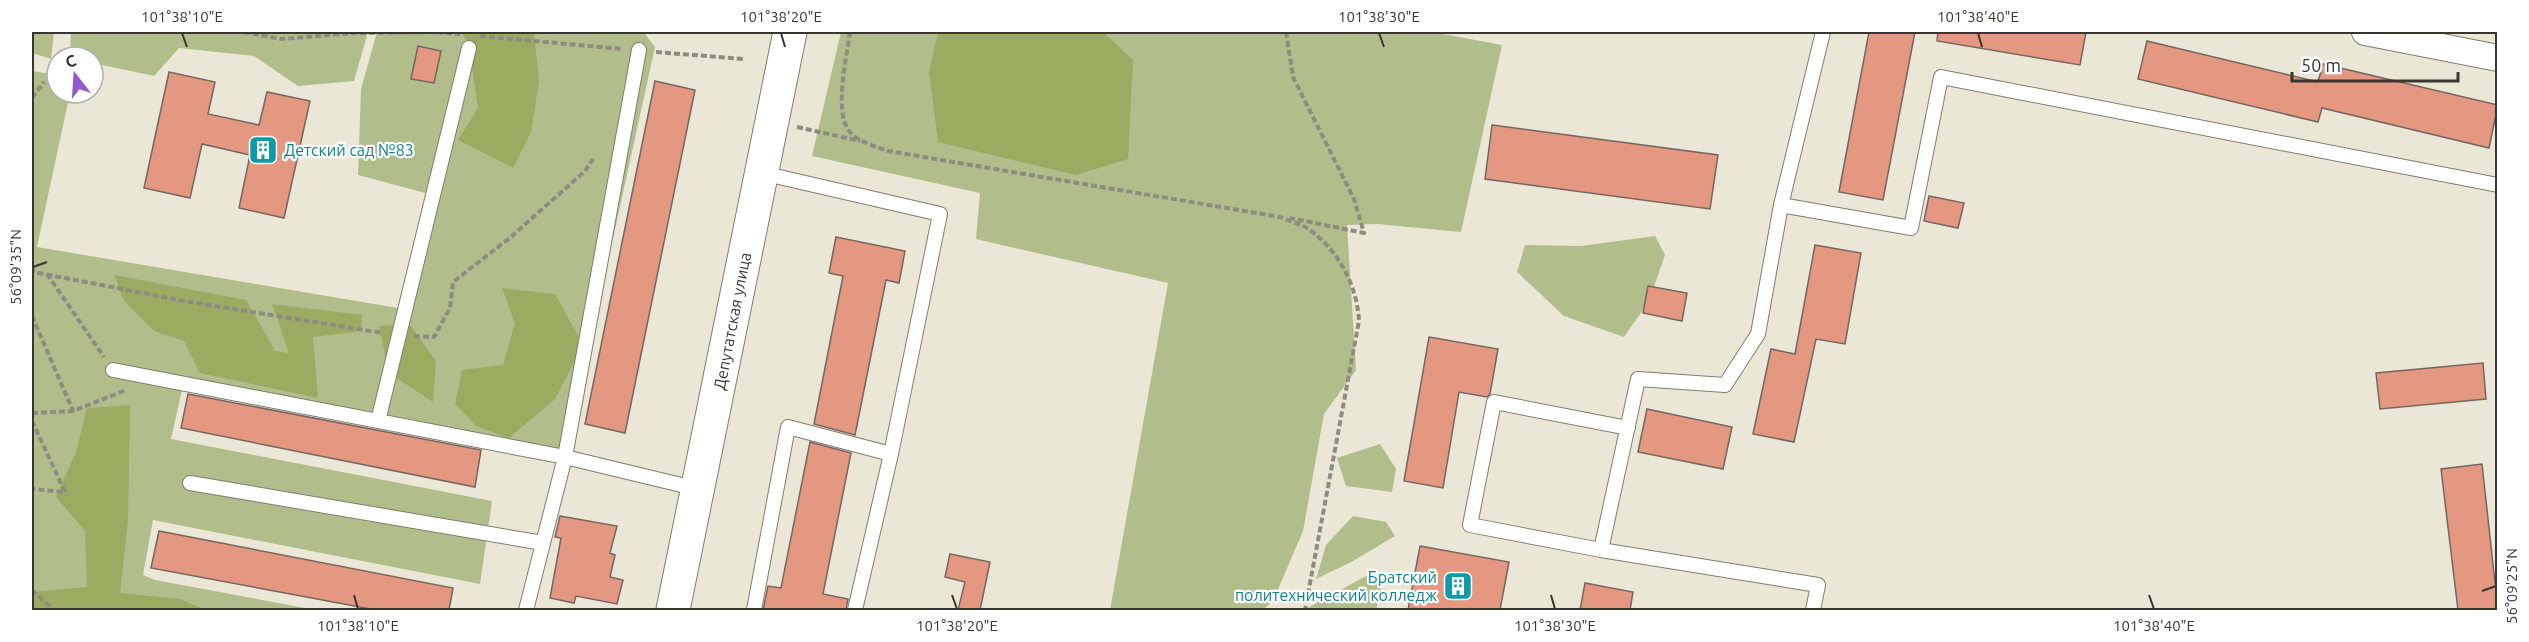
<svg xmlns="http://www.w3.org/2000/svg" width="2529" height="642" font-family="Ubuntu,sans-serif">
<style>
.green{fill:#b1bd8a}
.forest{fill:#9bab62}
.building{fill:#e49781;stroke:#766661;stroke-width:1.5}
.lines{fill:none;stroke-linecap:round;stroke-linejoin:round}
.lane-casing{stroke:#807d6e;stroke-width:16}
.street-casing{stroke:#807d6e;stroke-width:28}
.secondary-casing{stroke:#807d6e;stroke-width:35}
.path{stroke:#8e8c81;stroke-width:4;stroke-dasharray:6 3;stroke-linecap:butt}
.lane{stroke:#fff;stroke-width:14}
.street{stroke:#fff;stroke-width:26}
.secondary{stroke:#fff;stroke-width:33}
.ticks{fill:none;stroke:#37362f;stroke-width:2}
.labels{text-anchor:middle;stroke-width:4.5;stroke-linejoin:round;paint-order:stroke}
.culture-label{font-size:16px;fill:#0d838f;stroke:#fff;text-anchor:start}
.street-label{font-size:16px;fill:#37362f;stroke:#fff}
.neatline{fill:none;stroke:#37362f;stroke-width:2}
.ticks-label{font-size:15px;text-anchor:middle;fill:#37362f}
</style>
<rect width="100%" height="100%" fill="#ebe7d7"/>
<path class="green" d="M32 32H54L51 59 32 53Z
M71 32H368L354 81 298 86 254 56 179 48 154 76 93 63V57H70Z
M377 32H634L645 34 655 47 565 457 184 381 171 439 492 501 480 584 153 520 143 575 155 580 316 610H32V71L57 75V93H70L37 247 404 309 429 194 358 175 361 89Z
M841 32H1432L1502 45 1461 232 1377 224 1347 225 1356 370 1324 414 1303 531 1273 601 1263 610H1110L1168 283 976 239 980 193 812 156Z
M1655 236 1665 255 1649 301 1624 337 1564 316 1517 272 1525 245 1581 246Z
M1380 444 1396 469 1392 492 1346 486 1337 458Z
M1353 516 1386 522 1395 536 1353 561 1316 579 1326 545Z
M1366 576 1384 577 1376 610H1304Z"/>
<path class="forest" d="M462 32H534L539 82 531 132 513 168 458 140 478 108 469 48Z
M938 32H1103L1133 60 1128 159 1076 175 938 142 929 72Z
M114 275 246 300 275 351 289 353 272 304 362 315 361 331 313 337 318 398 200 373 184 341 154 331 125 302Z
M502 288 555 294 583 345 555 399 509 438 476 426 455 404 462 370 503 365 515 323Z
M409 324 436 361 433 402 389 373 379 326Z
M130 405 128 520 120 593 180 599 206 610H32V592L87 587 85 531 56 497 76 452 87 408Z"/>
<path class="building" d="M1869 32H1915L1883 200 1839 192Z
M1938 32H2086L2080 65 1937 41Z
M2147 41 2318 82 2323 64 2498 105 2489 148 2322 108 2318 122 2138 79Z
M418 46 441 51 434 83 411 79Z
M169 72 215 82 208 114 259 125 267 92 310 101 284 218 239 208 250 155 202 144 190 198 144 188Z
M655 81 695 90 625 433 585 424Z
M1492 125 1718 155 1710 209 1485 179Z
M1929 196 1964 203 1958 228 1924 221Z
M836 237 905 251 899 283 886 280 855 435 814 424 843 276 829 273Z
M1815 245 1861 253 1845 344 1816 339 1794 442 1753 434 1771 349 1795 354Z
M1648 286 1687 293 1682 321 1643 313Z
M1429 337 1498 349 1490 394 1487 397 1459 392 1443 488 1404 481Z
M2483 363 2486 399 2380 409 2376 373Z
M188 394 481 450 475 487 181 428Z
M1647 409 1732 427 1723 469 1638 452Z
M810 442 851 453 823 594 848 599 846 610H763L768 586 781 588Z
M2482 464 2498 610H2458L2441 469Z
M560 516 617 526 610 553 615 555 610 577 623 580 617 604 576 596 574 603 550 598 561 538 555 537Z
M159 531 453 588 449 610H376L151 568Z
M1420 546 1509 562 1500 610H1408Z
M950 554 990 562 980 610H958L965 582 945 577Z
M1585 583 1633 592 1630 610H1580Z"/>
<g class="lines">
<g class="lane-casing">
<path id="lane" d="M1823 32 1781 205 1911 228 1941 77 2498 185
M1781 205 1758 334 1725 385 1638 379 1601 550 1818 585 1813 610
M113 370 565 457 639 50
M378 421 469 48
M190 483 543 543
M1601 550 1470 525 1494 402 1628 428
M526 610 565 457 698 489
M754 610 788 427 891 454 940 214 762 173
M855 610 891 454"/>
</g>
<g class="street-casing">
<path id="street" d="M2365 32 2498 58"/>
</g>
<g class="secondary-casing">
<path id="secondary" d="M673 610 790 32"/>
</g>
<path class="path" d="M244 32 281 39 355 33 431 32
M437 32 460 34
M850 32C847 56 833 113 850 132 860 143 875 146 888 151L1280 217C1289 221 1302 224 1310 230 1339 252 1357 285 1359 321L1305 610
M1286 32 1293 77 1354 199 1364 233 1290 218
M480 36 622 49
M656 52 744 59
M32 98 44 82
M797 127 860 141
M32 267 34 272 184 301 383 333
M47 274 104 357
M32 316 73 411
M414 336 434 337 450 308 453 282 511 237 585 171 593 159
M32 413 73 411 126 390
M32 421 65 492 32 489
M32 590 53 610"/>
<use href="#lane" class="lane"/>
<use href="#street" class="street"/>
<use href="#secondary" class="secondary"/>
</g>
<path class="ticks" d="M182 33 187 47M781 33 785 47M1379 33 1384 47M1978 33 1982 47M33 267 47 262M2482 591 2496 586M354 595 358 609M952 595 957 609M1551 595 1555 609M2149 595 2154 609"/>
<defs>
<g id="building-square" transform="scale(1.5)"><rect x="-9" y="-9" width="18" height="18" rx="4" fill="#0f9aa8" stroke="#fff"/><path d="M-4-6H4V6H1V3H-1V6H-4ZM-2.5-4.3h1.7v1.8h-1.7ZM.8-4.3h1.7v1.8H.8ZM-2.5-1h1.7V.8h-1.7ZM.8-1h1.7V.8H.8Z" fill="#fff"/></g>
</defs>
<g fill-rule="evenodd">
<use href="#building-square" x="263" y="150"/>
<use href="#building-square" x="1458" y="586"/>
</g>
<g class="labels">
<g class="culture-label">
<text x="284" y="156">Детский сад №83</text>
<text x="1437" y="583" text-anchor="end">Братский<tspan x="1437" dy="18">политехнический колледж</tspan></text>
</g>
<g class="street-label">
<text transform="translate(732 321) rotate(-79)" y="6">Депутатская улица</text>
</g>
</g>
<rect width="2529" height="642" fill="none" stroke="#ffffff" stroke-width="66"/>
<g transform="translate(75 75) rotate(343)"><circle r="28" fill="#ffffff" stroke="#afafac" stroke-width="1.5"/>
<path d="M0-4.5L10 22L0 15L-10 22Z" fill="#9358cf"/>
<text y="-9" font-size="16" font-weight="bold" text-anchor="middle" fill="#37362f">С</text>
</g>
<path d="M2292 72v9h166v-9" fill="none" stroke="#37362f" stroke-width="3"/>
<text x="2301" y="72" font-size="18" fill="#37362f" stroke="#ffffff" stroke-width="4.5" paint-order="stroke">50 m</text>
<rect x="33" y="33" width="2463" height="576" class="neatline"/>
<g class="ticks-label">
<text x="182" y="22">101°38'10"E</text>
<text x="781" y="22">101°38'20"E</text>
<text x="1379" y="22">101°38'30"E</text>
<text x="1978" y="22">101°38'40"E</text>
<text transform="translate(16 267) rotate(-90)" y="5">56°09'35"N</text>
<text transform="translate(2512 586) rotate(-90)" y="5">56°09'25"N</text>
<text x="358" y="631">101°38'10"E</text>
<text x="957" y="631">101°38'20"E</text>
<text x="1555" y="631">101°38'30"E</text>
<text x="2154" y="631">101°38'40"E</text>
</g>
</svg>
